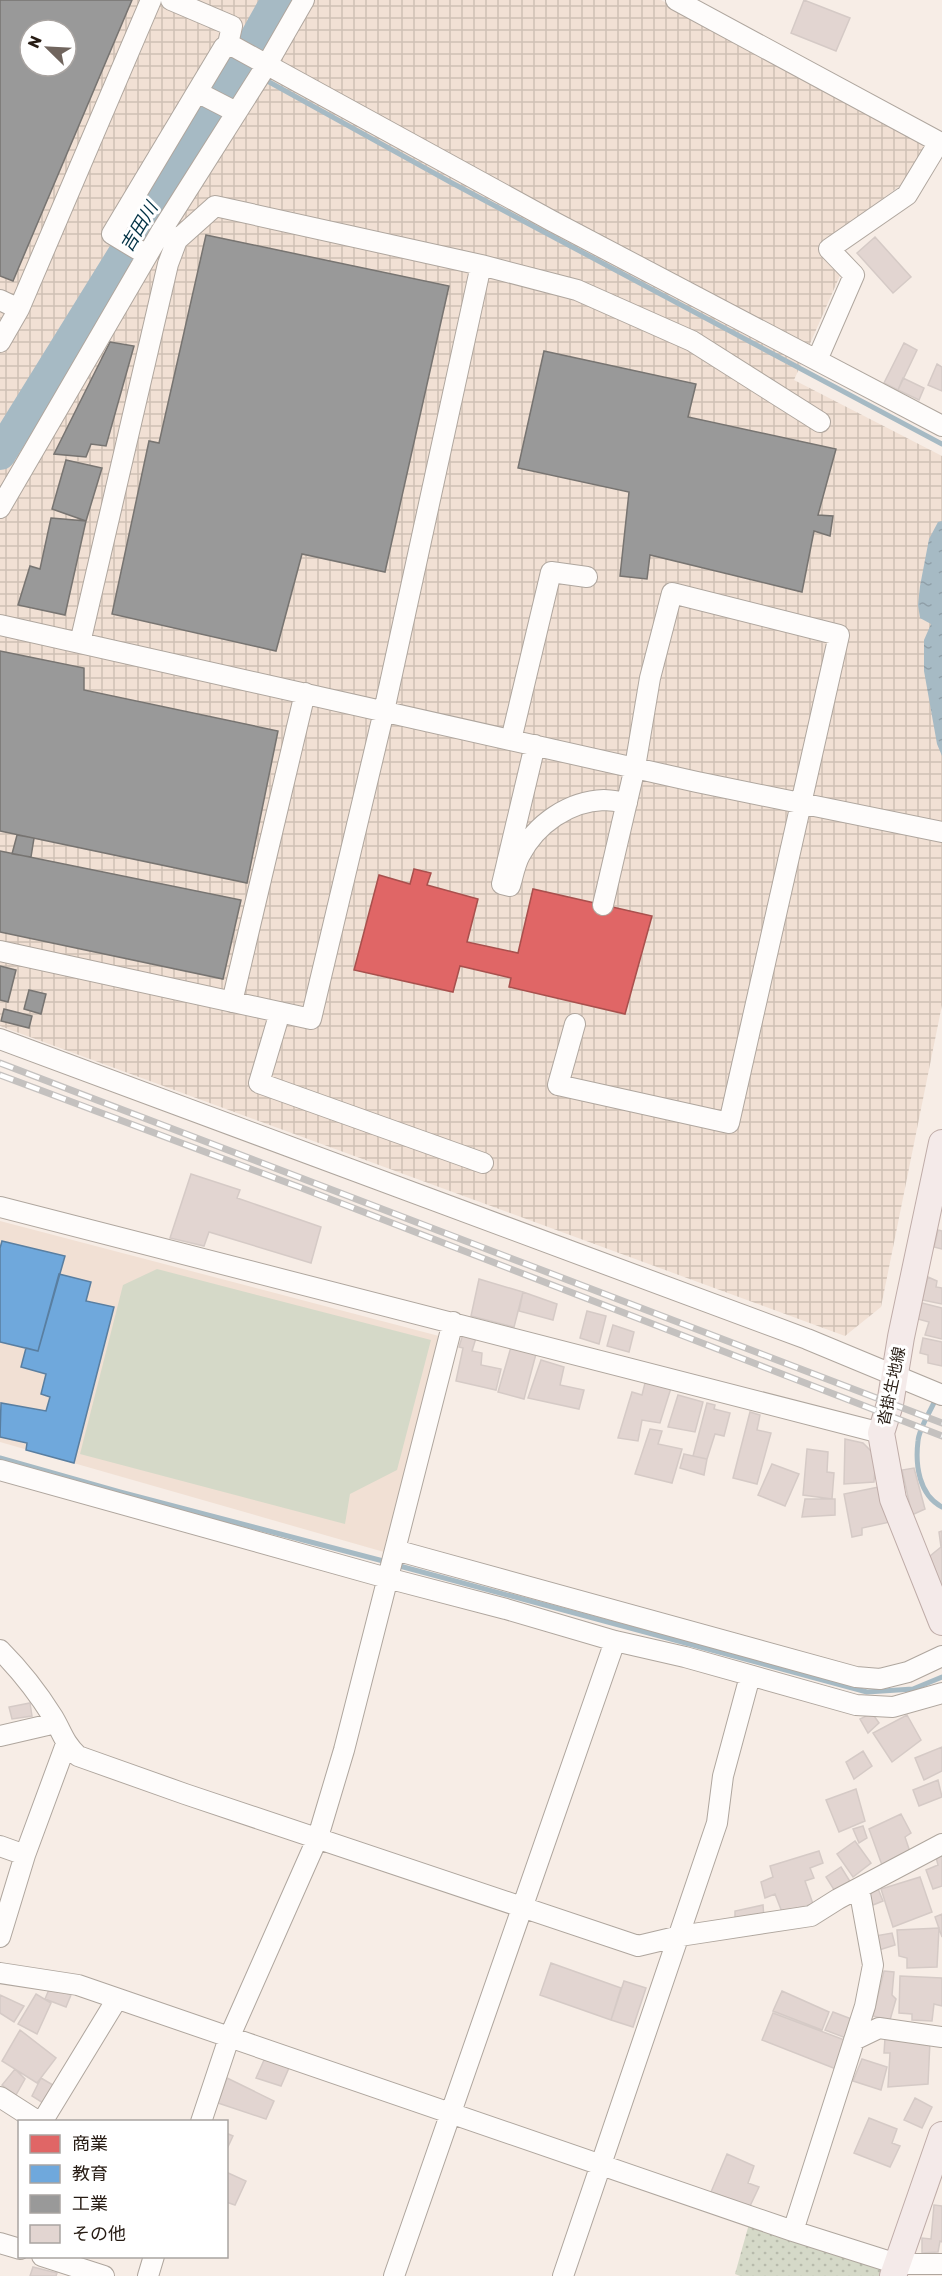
<svg xmlns="http://www.w3.org/2000/svg" width="942" height="2276" font-family="Rubik,'Noto Sans JP',sans-serif">
<style>
.built{fill:#f1e0d4}
.industrial{fill:url(#industrial-grid);fill-rule:evenodd}
.green{fill:#d5d9c8}
.garden{fill:url(#garden-dots)}
.water{fill:url(#water-ripples)}
.shops{fill:#e06666;stroke:#a8504d;stroke-width:1.5}
.schools{fill:#6fa8dc;stroke:#597ea0;stroke-width:1.5}
.industry{fill:#999;stroke:#777471;stroke-width:1.5;fill-rule:evenodd}
.lines{fill:none;stroke-linecap:round;stroke-linejoin:round}
.stream{stroke:#a6bac4;stroke-width:5}
.river{stroke:#a6bac4;stroke-width:32}
.building{fill:#e2d5d1;stroke:#d5cac6;stroke-width:1.5}
.minor-casing{stroke:#afa69e;stroke-width:22}
.major-casing{stroke:#bfaca8;stroke-width:28}
.minor{stroke:#fefcfb;stroke-width:20}
.major{stroke:#f4eae9;stroke-width:26}
.rail-casing{stroke:#c4c1bf;stroke-width:7}
.rail{stroke:#fff;stroke-width:4.5;stroke-dasharray:14;stroke-linecap:butt}
.labels{text-anchor:middle;stroke-width:6;stroke-linejoin:round;paint-order:stroke}
.street-label{font-size:16px;fill:#271c14;stroke:#fff}
.water-label{font-size:18px;font-style:italic;fill:#013144;stroke:#fff}
</style>
<defs>
<pattern id="industrial-grid" width="8" height="8" patternUnits="userSpaceOnUse" patternTransform="scale(1.5)"><rect width="8" height="8" fill="#f1e0d4"/><path d="M0 4h8M4 0v8" fill="none" stroke="#cfc0b5"/></pattern>
<pattern id="garden-dots" width="8" height="8" patternUnits="userSpaceOnUse" patternTransform="scale(1.5)"><rect width="8" height="8" fill="#d5d9c8"/><path d="M2 2h.1M6 6h.1" fill="none" stroke="#b7baab" stroke-width="1.8" stroke-linecap="round"/></pattern>
<pattern id="water-ripples" width="26" height="14" patternUnits="userSpaceOnUse" patternTransform="scale(1.5)"><rect width="26" height="14" fill="#a6bac4"/><path d="M2 4q2-2 4 0t4 0M15 11q2-2 4 0t4 0" fill="none" stroke="#8f9fa8"/></pattern>
</defs>
<rect width="100%" height="100%" fill="#f7ede6"/>
<path class="built" d="M0 1221 439 1336 384 1552 0 1442Z"/>
<path class="industrial" d="M0 0H661L928 143 901 185 820 245 842 271 794 380 942 456V1005L881 1307 845 1336 0 1026ZM30 30H66V66H30Z"/>
<path class="green" d="M157 1269 431 1340 397 1470 350 1494 345 1524 80 1454 123 1285Z"/>
<path class="garden" d="M749 2224 887 2269 884 2276H740L735 2274Z"/>
<path class="water" d="M942 521V756L937 744 924 671V640L931 624 920 618 918 605 920 586 929 539 938 522Z"/>
<path class="shops" d="M414 869 431 873 427 885 478 899 467 942 518 953 533 889 652 916 625 1014 509 987 511 978 460 966 453 992 354 970 379 875 410 884Z"/>
<path class="schools" d="M2 1241 65 1256 38 1351 0 1342V1248Z
M59 1274 91 1282 86 1301 114 1307 74 1463 26 1450 27 1443 0 1437 1 1403 46 1411 50 1397 41 1394 46 1374 21 1367 26 1348 38 1351Z"/>
<path class="industry" d="M0 0H132L13 281 0 276ZM30 30H66V66H30Z
M206 235 449 286 385 572 302 554 276 651 112 614 149 441 159 443Z
M110 342 134 346 106 446 91 444 86 457 54 454Z
M544 351 696 384 688 417 836 449 818 515 833 516 830 536 814 531 802 592 650 555 647 579 620 576 629 492 518 468Z
M66 460 102 468 86 521 52 509Z
M51 518 86 521 65 615 18 605 30 566 40 569Z
M0 651 84 668V690L278 731 247 883 0 831Z
M17 835 34 838 31 857 12 854Z
M0 851 241 900 223 979 0 932Z
M0 966 16 970 8 1002 0 1000Z
M29 990 46 994 41 1014 24 1009Z
M4 1009 32 1016 29 1028 1 1021Z"/>
<g class="lines">
<path class="stream" d="M240 66 452 183 942 444
M936 1398C931 1411 919 1428 918 1441 915 1465 919 1495 942 1507
M0 1458 120 1492 387 1562
M396 1565 867 1692 913 1689 942 1677"/>
<path class="river" d="M0 454 240 66 277 0"/>
</g>
<path class="building" d="M804 0 850 18 836 51 791 33Z
M875 237 911 277 893 293 857 253Z
M904 343 917 350 898 390 884 383Z
M937 364 942 367V391L928 385Z
M903 378 924 388 919 400 898 390Z
M191 1174 240 1190 237 1198 321 1227 311 1263 209 1232 204 1246 170 1238Z
M938 1230 942 1231V1249L934 1247Z
M928 1277 937 1281 936 1287 942 1288V1304L922 1300Z
M479 1279 523 1292 514 1327 471 1316Z
M523 1292 557 1304 553 1320 519 1311Z
M922 1303 942 1308V1339L925 1335 929 1322 918 1319Z
M587 1311 606 1316 599 1344 580 1338Z
M613 1325 634 1332 629 1352 607 1346Z
M463 1334 476 1338 472 1351 482 1353 481 1365 501 1369 496 1390 456 1381 463 1348 459 1347Z
M923 1338 942 1342V1366L928 1363V1355L920 1353Z
M511 1347 536 1354 524 1399 498 1392Z
M541 1360 564 1367 560 1385 584 1390 579 1409 528 1398Z
M645 1383 671 1388 660 1423 642 1420 638 1441 618 1438 632 1392 642 1395Z
M678 1395 703 1402 695 1432 668 1427Z
M707 1403 715 1405 714 1409 730 1413 724 1436 715 1434 707 1459 693 1456Z
M750 1412 760 1415 757 1430 771 1433 757 1484 733 1478Z
M650 1429 662 1431 658 1444 682 1449 672 1483 635 1474Z
M845 1439 863 1443 876 1456 874 1482 844 1484Z
M807 1449 828 1452 827 1472 834 1473 832 1499 803 1495Z
M684 1454 707 1459 704 1475 680 1468Z
M772 1464 799 1474 785 1506 758 1495Z
M914 1468 925 1509 912 1515 902 1470Z
M884 1486 890 1522 862 1528V1535L852 1537 844 1494Z
M805 1499H835V1515L802 1517Z
M942 1531V1587L930 1556 941 1547 939 1532Z
M30 1703 32 1716 12 1719 9 1707Z
M872 1713 879 1723 868 1733 860 1719Z
M907 1715 921 1740 892 1762 873 1733Z
M942 1747V1771L924 1780 915 1758Z
M863 1751 872 1766 854 1779 846 1762Z
M938 1780 942 1797 919 1806 913 1790Z
M856 1789 865 1821 839 1832 826 1800Z
M901 1814 911 1833 905 1837 910 1852 883 1868 869 1829Z
M863 1826 867 1838 859 1843 853 1829Z
M855 1841 871 1863 853 1877 837 1854Z
M942 1850V1886L933 1889 926 1870 938 1865 935 1853Z
M819 1851 823 1863 810 1868 814 1878 805 1881 813 1904 782 1912 775 1894 765 1898 761 1882 773 1877 770 1866Z
M841 1867 851 1883 836 1893 826 1877Z
M920 1877 932 1912 893 1927 881 1889Z
M877 1886 883 1901 873 1905 867 1891Z
M763 1905 764 1918 735 1921V1911Z
M942 1914V1937L935 1917Z
M939 1928 937 1967 907 1968V1958L899 1956 897 1930Z
M892 1933 895 1945 879 1950 875 1936Z
M551 1963 621 1988 611 2020 540 1995Z
M884 1971 894 1972 892 1995 896 1999 890 2020 873 2016Z
M900 1976 942 1978V2006L934 2004 932 2021 912 2020V2014L899 2013Z
M624 1981 646 1988 633 2027 611 2020Z
M50 1987 71 1995 66 2007 45 1999Z
M782 1991 829 2012 822 2030 773 2011Z
M36 1994 51 2003 37 2034 18 2024Z
M0 1995 24 2006 14 2022 0 2013Z
M833 2012 854 2020 846 2038 825 2030Z
M773 2013 847 2041 836 2069 762 2040Z
M20 2030 56 2058 37 2083 2 2061Z
M885 2038 930 2041 928 2084 888 2087 890 2053H884Z
M265 2058 289 2068 281 2086 256 2078Z
M862 2059 887 2067 881 2090 853 2081Z
M15 2069 25 2079 16 2095 2 2085Z
M41 2078 53 2085 43 2103 32 2096Z
M227 2078 274 2101 266 2119 218 2103Z
M915 2098 932 2107 922 2128 904 2120Z
M869 2118 897 2129 892 2143 900 2146 890 2167 854 2153Z
M226 2133 233 2136 226 2151Z
M727 2154 754 2166 748 2183 759 2187 750 2206 711 2192Z
M226 2172 246 2181 235 2205 226 2202Z
M934 2205 942 2206V2242L940 2241 938 2252 922 2253V2238L931 2239Z
M33 2267 57 2273 56 2276H30Z"/>
<g class="lines">
<g class="minor-casing">
<path id="minor" d="M171 0 232 26 228 44
M676 0 939 142 907 195 829 249 854 275 817 360
M197 92 224 47 229 44 552 221 942 426
M166 233 177 240 215 206 481 265
M147 255 112 234 197 92 236 112
M0 300 19 309
M0 342 19 309 151 0
M0 508 162 230 266 66 304 0
M0 625 697 782 942 832
M80 643 168 264 177 240
M511 740 551 572 587 577
M535 745 502 884 510 886C513 876 515 864 520 855 536 824 569 801 604 800 611 800 619 802 627 803
M0 951 311 1019 384 711 481 265 577 290 692 341 820 422
M232 1002 305 693
M280 1012 259 1083 483 1163
M575 1024 558 1085 729 1123 839 635 672 593 650 678 635 767 603 905
M0 1039 807 1339 942 1395
M0 1207 881 1433
M0 1470 387 1578 506 1609 615 1641 685 1657 856 1705 893 1707 942 1693
M395 1550 856 1677 880 1679 908 1672 942 1656
M0 1650C20 1670 38 1693 53 1717 62 1732 64 1743 78 1756L185 1794 638 1946 680 1936 811 1916 838 1899 942 1844
M0 1736 56 1723
M0 1846 25 1855
M0 1937 25 1855 66 1744
M0 1973 78 1985 793 2231 897 2264H942
M854 2040 879 2028 942 2037
M0 2097 39 2122
M42 2122 117 1999
M201 2122 229 2038 318 1837 344 1750 453 1322
M793 2231 865 2006 873 1965 859 1888
M0 2243 20 2249
M42 2256 104 2276
M148 2276 154 2256
M394 2276 615 1641
M563 2276 717 1823 723 1776 750 1676"/>
</g>
<g class="major-casing">
<path id="major" d="M942 1143 901 1337 890 1404 881 1433 893 1499 942 1622
M893 2276 942 2135"/>
</g>
<use href="#minor" class="minor"/>
<use href="#major" class="major"/>
<g class="rail-casing">
<path id="rail" d="M0 1063 942 1423
M0 1075 299 1187 942 1436"/>
</g>
<use href="#rail" class="rail"/>
</g>
<g class="labels">
<g class="street-label">
<text transform="translate(891 1386) rotate(-78)" y="6">沓掛生地線</text>
</g>
<g class="water-label">
<text transform="translate(139 227) rotate(-59)" y="6">吉田川</text>
</g>
</g>
<rect x="18" y="2120" width="210" height="138" fill="#ffffff" stroke="#a9a4a1" stroke-width="1.5"/>
<rect x="30" y="2135" width="30" height="18" fill="#e06666" stroke="#a9a4a1" stroke-width="1.5"/>
<text x="72" y="2150" font-size="18" fill="#271c14">商業</text>
<rect x="30" y="2165" width="30" height="18" fill="#6fa8dc" stroke="#a9a4a1" stroke-width="1.5"/>
<text x="72" y="2180" font-size="18" fill="#271c14">教育</text>
<rect x="30" y="2195" width="30" height="18" fill="#999999" stroke="#a9a4a1" stroke-width="1.5"/>
<text x="72" y="2210" font-size="18" fill="#271c14">工業</text>
<rect x="30" y="2225" width="30" height="18" fill="#e2d5d1" stroke="#a9a4a1" stroke-width="1.5"/>
<text x="72" y="2240" font-size="18" fill="#271c14">その他</text>
<g transform="translate(48 48) rotate(294)"><circle r="28" fill="#ffffff" stroke="#a9a4a1" stroke-width="1.5"/>
<path d="M0-4.5L10 22L0 15L-10 22Z" fill="#70655e"/>
<text y="-9" font-size="16" font-weight="bold" text-anchor="middle" fill="#271c14">N</text>
</g>
</svg>
